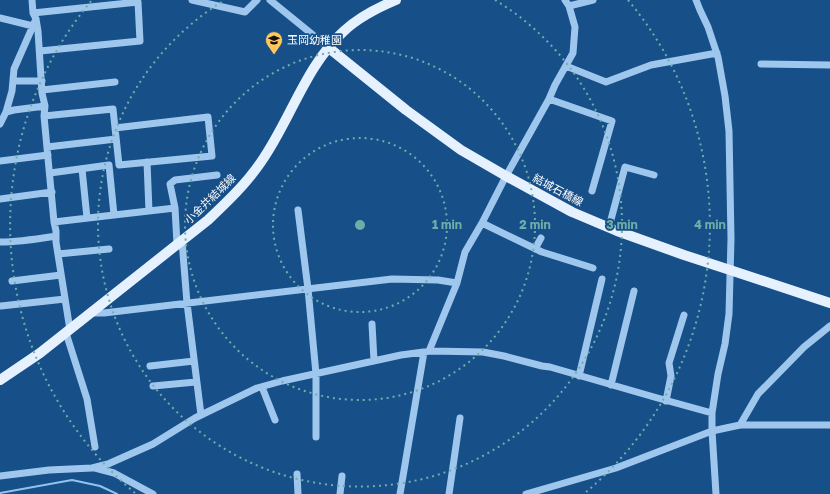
<svg xmlns="http://www.w3.org/2000/svg" width="830" height="494" font-family="'Golos Text','Noto Sans JP',sans-serif">
<style>
.lines{fill:none;stroke-linecap:round;stroke-linejoin:round}
.stream{stroke:#91c3f1;stroke-width:2}
.minor{stroke:#9fc7ee;stroke-width:7}
.major{stroke:#e6f1ff;stroke-width:10}
.ring{fill:none;stroke:#6fada8;stroke-width:2;stroke-dasharray:2 4}
.labels{text-anchor:middle;stroke-width:3.5;stroke-linejoin:round;paint-order:stroke}
.poi-label{font-size:11px;fill:#fff;stroke:#174f89;text-anchor:start}
.street-label{font-size:11px;fill:#fff;stroke:#174f89}
.centre{fill:#6fada8;stroke:#174f89;stroke-width:2}
.ring-label{font-size:12px;text-anchor:middle;font-weight:bold;fill:#6fada8;stroke:#174f89;stroke-width:3.5;stroke-linejoin:round;paint-order:stroke}
</style>
<rect width="100%" height="100%" fill="#174f89"/>
<g class="lines">
<path class="stream" d="M0 493 72 480 100 486 117 494"/>
<path class="minor" d="M32 0 33 13 36 19 38 31 42 93 45 106 44 116 54 222 56 231V242L70 330
M192 0 245 12 257 0
M270 0 329 48
M696 0 700 10 708 27 718 57 725 96 729 131 731 239 729 314 725 344 718 374 712 413V431L716 494
M569 6 593 0
M33 13 138 2 140 41 40 51
M0 18 33 26
M761 64 830 65
M566 66 606 82 651 65 717 53
M13 81H42
M42 90 115 82
M549 99 612 121 592 191
M6 112 12 91 14 69 36 19
M44 116 113 109 119 165 212 156 208 117 115 128
M0 124 6 112 14 110 45 106
M47 147 116 139
M0 161 48 155
M147 162 149 211
M82 169 87 218
M50 173 109 165 114 215 175 208
M0 199 52 192
M298 210 308 289 316 374V437
M54 222 114 215
M482 223 542 252 593 268
M609 227 625 167 654 175
M182 241 187 303 201 415
M0 242C19 242 37 239 56 236
M177 244 175 208 170 184 175 180 217 175
M535 249 541 238
M58 254 109 249
M12 281 61 275
M1 306 65 299
M90 313H104L392 279 438 280 457 283
M372 324 374 361
M66 333 87 399 95 447
M429 351 457 283 465 252 482 223 506 176 549 99 555 85 573 53 575 27 569 6 565 0
M150 366 194 361
M579 376 602 279
M611 385 634 291
M153 386 196 382
M262 387 275 420
M666 401 671 376 669 363 684 315
M740 425 758 394 804 347 830 326
M95 468 114 473 153 494
M297 474 298 494
M0 476 49 470 92 468 108 464 153 444 195 418 257 388 282 381 401 355 431 351 483 352 504 356 542 366 550 367 654 397 712 413
M340 494 342 476
M400 494 424 352
M449 494 460 418
M526 494 616 468 712 431 740 425H830"/>
<path class="major" d="M329 48 406 110 461 150 506 176 572 212 617 231 684 255 730 270 830 303
M0 380 40 353 208 220C227 202 246 184 261 162 290 121 306 65 344 31 359 17 377 8 396 0"/>
</g>
<g class="ring">
<circle cx="360" cy="225" r="87"/>
<circle cx="360" cy="225" r="175"/>
<path d="M495 0A262 262 0 1 1 225 0"/>
<path d="M135 493A350 350 0 0 1 92 0M628 0A350 350 0 0 1 585 493"/>
</g>
<defs>
<g id="school-pin" transform="scale(0.9)"><path d="M0 17L-7.5 6A9.5 9.5 0 1 1 7.5 6Z" fill="#ffc75c" stroke="#174f89"/><path d="M0-5L7-2L0 1L-7-2ZM-4 1L0 2.5L4 1V4Q0 6-4 4Z" fill="#111"/></g>
</defs>
<g fill-rule="evenodd">
<use href="#school-pin" x="274" y="40"/>
</g>
<g class="labels">
<g class="poi-label">
<text x="287" y="44">玉岡幼稚園</text>
</g>
<g class="street-label">
<text transform="translate(558 190) rotate(28)" y="4">結城石橋線</text>
<text transform="translate(210 199) rotate(-44)" y="4">小金井結城線</text>
</g>
</g>
<circle cx="360" cy="225" r="6" class="centre"/>
<g class="ring-label">
<text x="447" y="229">1 min</text>
<text x="535" y="229">2 min</text>
<text x="622" y="229">3 min</text>
<text x="710" y="229">4 min</text>
</g>
</svg>
